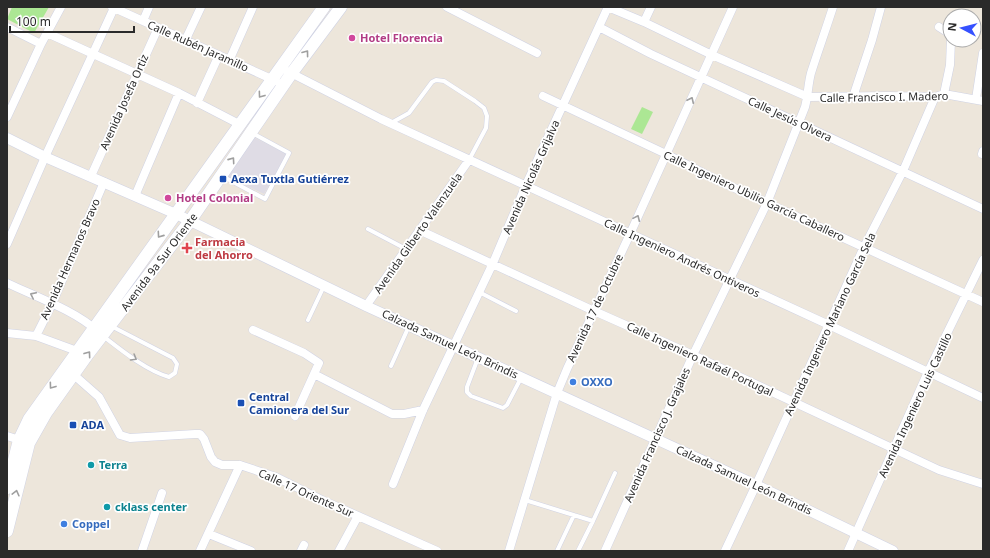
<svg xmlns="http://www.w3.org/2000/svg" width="990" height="558" font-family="'Noto Sans',sans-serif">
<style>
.industrial{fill:#dfdce5}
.green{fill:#ace794}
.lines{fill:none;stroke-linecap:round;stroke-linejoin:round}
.service-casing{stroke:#d0d3e4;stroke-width:5}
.minor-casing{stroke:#d0d3e4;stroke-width:9}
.tertiary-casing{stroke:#d0d3e4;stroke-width:11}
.secondary-casing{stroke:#d0d3e4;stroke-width:13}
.service{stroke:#fff;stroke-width:4}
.minor{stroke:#fff;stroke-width:8}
.tertiary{stroke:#fff;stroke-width:10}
.secondary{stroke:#fff;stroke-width:12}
.oneway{stroke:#9f9f9f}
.hotel-dot{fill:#d1479c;stroke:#fff;stroke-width:1.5}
.transit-dot{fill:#1a4fb4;stroke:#fff;stroke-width:1.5}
.health-dot{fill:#e0444e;stroke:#fff;stroke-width:1.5}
.shop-dot{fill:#3f7fe0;stroke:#fff;stroke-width:1.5}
.culture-dot{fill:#0f9aa8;stroke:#fff;stroke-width:1.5}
.labels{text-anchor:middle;stroke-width:3.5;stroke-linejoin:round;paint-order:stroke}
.hotel-label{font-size:11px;font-weight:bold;fill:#b23c85;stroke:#fff;text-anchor:start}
.street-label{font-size:11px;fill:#2a2a2a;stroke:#fff}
.transit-label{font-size:11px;font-weight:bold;fill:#164399;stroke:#fff;text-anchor:start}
.health-label{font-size:11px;font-weight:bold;fill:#be3a42;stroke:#fff;text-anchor:start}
.shop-label{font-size:11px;font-weight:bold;fill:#366cbe;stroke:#fff;text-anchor:start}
.culture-label{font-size:11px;font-weight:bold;fill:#0d838f;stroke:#fff;text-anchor:start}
</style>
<rect width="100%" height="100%" fill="#ede6db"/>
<path class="industrial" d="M253 137 287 154 264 194 226 176Z"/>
<path class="green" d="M12 7H49L34 33 7 19Z
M642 107 653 112 642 134 631 129Z"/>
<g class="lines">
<g class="service-casing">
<path id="service" d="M391 123 409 113 432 82 436 80 444 81 475 101 484 108 487 116 486 128 469 160
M222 176 265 199 289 153 252 133
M368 229 406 249
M479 292 516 311
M308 320 324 286
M103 336C121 350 147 371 169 377L175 373 177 364 173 358 111 326
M478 358 467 387V392L471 396 503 408 507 405 521 378
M391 366 409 326
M525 500 593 521 615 473
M557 551 574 515
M578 551 593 521"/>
</g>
<g class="minor-casing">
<path id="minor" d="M112 7 276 81
M447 7 537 53
M608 7 644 22 712 55 808 97 888 96 935 97 944 94 983 101
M143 21 149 7
M644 22 651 7
M7 27 41 44
M599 27 651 54 983 209
M939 27 950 34
M47 33 179 93 239 124
M185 41 201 7
M229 61 253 7
M287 71 381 119 829 325 983 398
M944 94 950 65 951 40
M543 96 666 154 717 180 983 302
M853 97 872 40 881 7
M976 99 983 53
M197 103 219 55
M7 117 41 44 61 7
M982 154 983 151
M91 176 158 28
M135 196 179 93
M419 230 594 311 693 355 939 470 983 484
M7 244 45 157 114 8
M7 283C34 296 76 311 97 331
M366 306 469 160
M253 330 304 353 319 363 295 416
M7 333 36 336 77 351
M36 336 52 304 104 182
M314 374 392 414H404L423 410
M74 375 99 397 120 435 130 438 195 434H200L204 439 211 457 215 462 222 465H240L276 477 322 500 437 551
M7 436 23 441
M393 484 423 410 493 263 526 185 608 7
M209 534 251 551
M142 551 162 493
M200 551 240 465
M301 551 304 545
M339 551 358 516
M509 551 557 393 567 369 630 234 733 7
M605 551 693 355 767 203 805 107C808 96 808 84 811 73 818 51 826 29 833 7
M725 551 756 485 864 247 903 171 935 97
M848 551 928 372 983 260"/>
</g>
<g class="tertiary-casing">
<path id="tertiary" d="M7 138 45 157 176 214 366 306 756 485 893 551"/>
</g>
<g class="secondary-casing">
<path id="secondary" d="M7 488 19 440 29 419 324 7
M7 531 29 443 46 413 88 354 190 221 291 74 341 7"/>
</g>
<use href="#service" class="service"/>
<use href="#minor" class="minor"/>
<use href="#tertiary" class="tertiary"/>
<use href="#secondary" class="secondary"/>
</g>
<defs><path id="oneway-chevron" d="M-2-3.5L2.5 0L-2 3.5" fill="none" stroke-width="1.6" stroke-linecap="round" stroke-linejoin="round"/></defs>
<g class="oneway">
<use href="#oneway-chevron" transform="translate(306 53) rotate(-53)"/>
<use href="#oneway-chevron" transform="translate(261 95) rotate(126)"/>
<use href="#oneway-chevron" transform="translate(691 100) rotate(-65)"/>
<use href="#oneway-chevron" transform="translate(232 160) rotate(-55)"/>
<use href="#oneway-chevron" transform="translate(637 218) rotate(-66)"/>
<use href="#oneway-chevron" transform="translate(160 235) rotate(125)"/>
<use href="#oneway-chevron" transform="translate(33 295) rotate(-154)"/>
<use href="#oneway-chevron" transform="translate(88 354) rotate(-54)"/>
<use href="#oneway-chevron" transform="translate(134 358) rotate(31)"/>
<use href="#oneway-chevron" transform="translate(52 386) rotate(126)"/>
<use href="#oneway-chevron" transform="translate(16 493) rotate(-76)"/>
</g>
<g class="hotel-dot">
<circle cx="352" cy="38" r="4"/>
<circle cx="168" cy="198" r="4"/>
</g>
<g class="transit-dot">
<rect x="219" y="175" width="8" height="8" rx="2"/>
<rect x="237" y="399" width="8" height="8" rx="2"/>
<rect x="69" y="421" width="8" height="8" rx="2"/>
</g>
<path class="health-dot" d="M185 242h4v4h4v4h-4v4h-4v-4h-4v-4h4z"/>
<g class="shop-dot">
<circle cx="573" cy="382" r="4"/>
<circle cx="64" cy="524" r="4"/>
</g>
<g class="culture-dot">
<circle cx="91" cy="465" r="4"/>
<circle cx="107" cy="507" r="4"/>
</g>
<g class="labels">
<g class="hotel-label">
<text x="360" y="42">Hotel Florencia</text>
<text x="176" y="202">Hotel Colonial</text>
</g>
<g class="street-label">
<text transform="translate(198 46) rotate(24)" y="4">Calle Rubén Jaramillo</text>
<text transform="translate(884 97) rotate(-1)" y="4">Calle Francisco I. Madero</text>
<text transform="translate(124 102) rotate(-66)" y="4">Avenida Josefa Ortiz</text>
<text transform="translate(790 119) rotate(25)" y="4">Calle Jesús Olvera</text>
<text transform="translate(531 177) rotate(-66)" y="4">Avenida Nicolás Grijalva</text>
<text transform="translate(754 196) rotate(25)" y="4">Calle Ingeniero Ubilio García Caballero</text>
<text transform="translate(418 233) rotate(-55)" y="4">Avenida Gilberto Valenzuela</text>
<text transform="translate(682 258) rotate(25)" y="4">Calle Ingeniero Andrés Ontiveros</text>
<text transform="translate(70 259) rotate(-66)" y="4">Avenida Hermanos Bravo</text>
<text transform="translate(159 262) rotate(-53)" y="4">Avenida 9a Sur Oriente</text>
<text transform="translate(595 308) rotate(-65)" y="4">Avenida 17 de Octubre</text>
<text transform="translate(830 324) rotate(-65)" y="4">Avenida Ingeniero Mariano García Sela</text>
<text transform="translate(450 344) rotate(25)" y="4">Calzada Samuel León Brindis</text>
<text transform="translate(700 359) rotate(25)" y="4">Calle Ingeniero Rafaél Portugal</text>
<text transform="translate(915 405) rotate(-65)" y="4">Avenida Ingeniero Luis Castillo</text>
<text transform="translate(657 435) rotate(-66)" y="4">Avenida Francisco J. Grajales</text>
<text transform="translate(744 480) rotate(25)" y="4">Calzada Samuel León Brindis</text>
<text transform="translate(306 493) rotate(24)" y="4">Calle 17 Oriente Sur</text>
</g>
<g class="transit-label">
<text x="231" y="183">Aexa Tuxtla Gutiérrez</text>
<text x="249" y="401">Central<tspan x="249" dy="13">Camionera del Sur</tspan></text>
<text x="81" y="429">ADA</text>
</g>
<g class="health-label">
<text x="195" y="246">Farmacia<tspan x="195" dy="13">del Ahorro</tspan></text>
</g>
<g class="shop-label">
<text x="581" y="386">OXXO</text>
<text x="72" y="528">Coppel</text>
</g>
<g class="culture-label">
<text x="99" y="469">Terra</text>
<text x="115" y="511">cklass center</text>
</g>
</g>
<rect width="990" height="558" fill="none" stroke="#2a2a2a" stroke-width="16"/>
<g transform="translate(962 28) rotate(277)"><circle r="19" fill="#ffffff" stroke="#aaaaaa"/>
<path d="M0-3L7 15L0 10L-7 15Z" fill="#3651ff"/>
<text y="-6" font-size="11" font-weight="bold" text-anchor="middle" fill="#2a2a2a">N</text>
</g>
<path d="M10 26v6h124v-6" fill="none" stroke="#2a2a2a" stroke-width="2"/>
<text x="16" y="26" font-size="12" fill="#2a2a2a" stroke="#ffffff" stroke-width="3" paint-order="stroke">100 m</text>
</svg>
